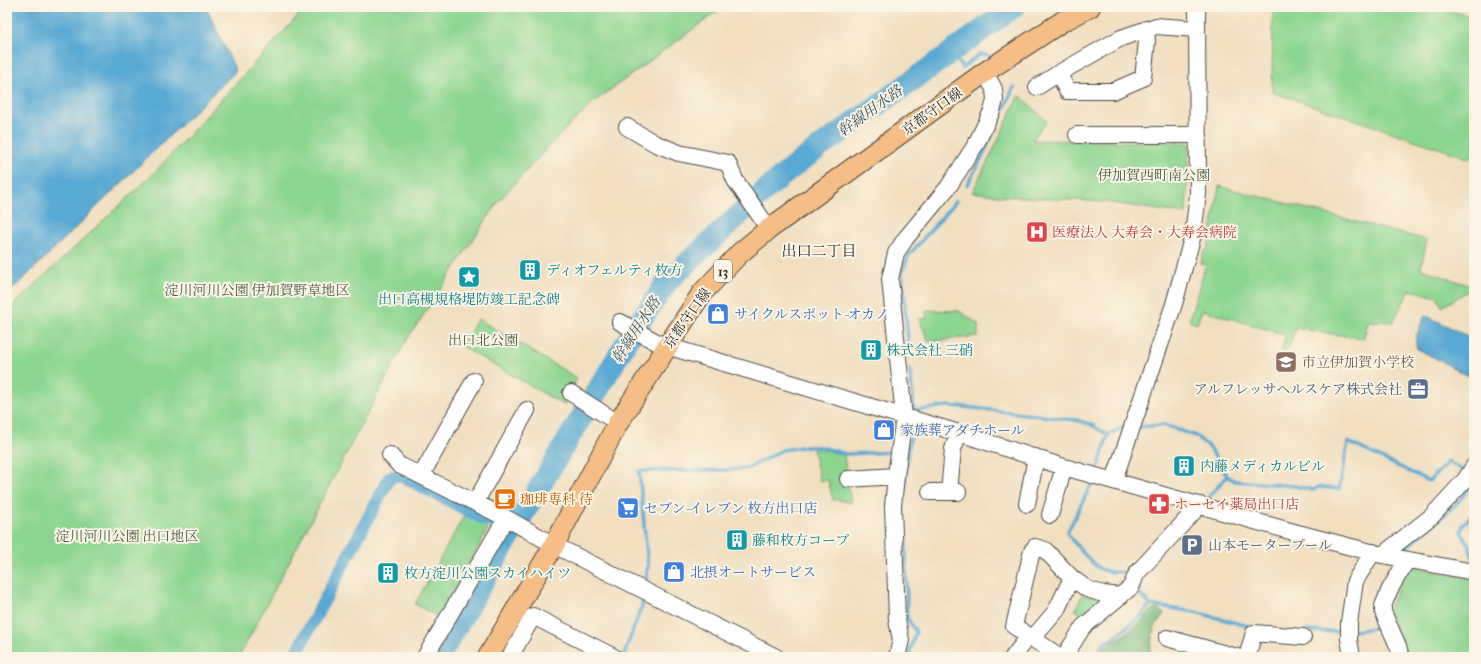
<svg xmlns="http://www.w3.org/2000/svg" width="1481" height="664" font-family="'IM FELL French Canon','Noto Serif JP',serif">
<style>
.green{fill:#8cd590;stroke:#5c805e}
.forest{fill:#71b67a;stroke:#4e7052}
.water{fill:#59a9d3;stroke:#426a7f}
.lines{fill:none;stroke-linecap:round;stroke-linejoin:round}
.stream{stroke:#59a9d3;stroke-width:3.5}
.canal{stroke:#59a9d3;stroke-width:13}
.river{stroke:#59a9d3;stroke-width:22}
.minor-casing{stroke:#494641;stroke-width:18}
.major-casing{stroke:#494641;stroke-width:22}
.minor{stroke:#fff;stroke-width:16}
.major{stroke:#f5be86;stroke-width:20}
.labels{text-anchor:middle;stroke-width:4;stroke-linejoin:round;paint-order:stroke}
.shield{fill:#fcf5e5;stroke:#6a6863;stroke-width:1}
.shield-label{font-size:13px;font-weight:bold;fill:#2b2b2b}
.street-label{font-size:14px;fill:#2b2b2b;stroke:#fcf5e5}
.park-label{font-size:14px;fill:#485e49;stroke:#fcf5e5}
.health-label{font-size:14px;fill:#be3a42;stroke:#fcf5e5;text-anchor:start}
.culture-label{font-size:14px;fill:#0d838f;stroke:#fcf5e5;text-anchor:start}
.shop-label{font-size:14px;fill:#366cbe;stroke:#fcf5e5;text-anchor:start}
.education-label{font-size:14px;fill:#785e54;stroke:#fcf5e5;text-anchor:start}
.service-label{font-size:14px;fill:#4e5e75;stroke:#fcf5e5;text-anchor:end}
.food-label{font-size:14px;fill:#c56008;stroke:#fcf5e5;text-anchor:start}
.water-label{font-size:15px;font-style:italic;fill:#3b5766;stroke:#fcf5e5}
.neighbourhood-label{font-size:15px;fill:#2b2b2b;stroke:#fcf5e5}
</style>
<rect width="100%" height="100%" fill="#fcf5e5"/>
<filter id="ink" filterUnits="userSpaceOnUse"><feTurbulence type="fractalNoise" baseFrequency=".025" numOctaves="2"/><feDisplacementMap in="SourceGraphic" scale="8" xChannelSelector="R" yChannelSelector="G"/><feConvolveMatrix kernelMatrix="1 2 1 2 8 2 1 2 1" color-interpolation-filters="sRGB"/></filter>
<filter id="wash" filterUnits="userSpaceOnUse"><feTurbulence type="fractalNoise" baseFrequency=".012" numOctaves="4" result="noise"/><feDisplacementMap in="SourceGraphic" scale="16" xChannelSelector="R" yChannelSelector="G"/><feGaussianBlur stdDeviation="0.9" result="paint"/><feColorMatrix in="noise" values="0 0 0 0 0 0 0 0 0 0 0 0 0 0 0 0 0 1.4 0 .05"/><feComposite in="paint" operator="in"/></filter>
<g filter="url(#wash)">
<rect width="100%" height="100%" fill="#f1dfc0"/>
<path class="green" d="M306 7H723L594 102 560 134 498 202 403 346 239 657H7V311L155 172Z
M1273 7H1281L1283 14 1286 7H1434L1474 17V160L1272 92Z
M1019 95 1047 121 1032 140 1189 143 1186 214 1105 202 1001 196 972 192 992 153Z
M1219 186 1427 240 1421 269 1474 287 1442 307 1437 297 1410 290 1393 322 1369 321 1363 339 1296 328 1287 350 1281 351 1286 335 1202 310 1197 324 1189 321 1206 264H1200L1204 252 1208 249Z
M926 310 959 311 978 324V336L929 342 919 319 927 318Z
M478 319 577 378 564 405 461 346Z
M813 450H824L844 455 851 503 839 500H833L828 480 820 481Z
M465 514 489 527 439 618 415 604Z
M1413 567 1474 579V657H1406L1388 611 1401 580Z
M1083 594 1104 597 1101 607 1086 616 1075 610Z"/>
<path class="forest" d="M1152 609H1159L1164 613C1161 618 1158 622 1155 627 1151 637 1151 647 1149 657H1099L1107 644C1122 638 1141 622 1152 609Z"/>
<path class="water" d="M7 7H206L236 71 7 295Z
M1425 315 1474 339V379L1416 348V336Z"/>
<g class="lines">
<path class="stream" d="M952 52 962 68 981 54 990 56
M967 185 981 159 1014 87
M909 352 902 271 909 255 956 201
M910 369 914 411 946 406 965 407 1076 420 1090 424 1108 435
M1137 427 1164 425 1196 436 1210 448 1227 476 1235 481 1295 486 1313 490 1318 487 1339 489 1348 442 1429 481 1448 462 1465 471
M1097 471 1108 435 1119 429 1126 428
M1094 479 1067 533C1075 543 1090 564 1101 569 1110 574 1122 572 1132 572
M1206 500 1227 476
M1474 512 1463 525 1461 532 1469 546 1474 561
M507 532 511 534
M1402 554 1408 546 1455 506 1474 482
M646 580 648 566 639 471 730 470 748 468 782 450 802 447H821L846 454 895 452
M1150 605 1195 612 1252 627
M1305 631 1345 632
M1353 631 1382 627
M623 657 642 606 643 601
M908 657 916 632 907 618 906 548 902 513 908 452 912 429
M1096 657 1105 641 1111 640 1142 615 1150 605 1140 594 1139 584"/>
<path class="canal" d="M294 657 390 477 400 475 488 521"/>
<path class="river" d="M439 657 501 551 632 333 668 281 769 187 802 160 1014 7"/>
</g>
</g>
<g filter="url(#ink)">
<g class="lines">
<g class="minor-casing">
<path id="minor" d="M1059 73 1067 91H1113L1143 78 1147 41 1146 29
M1037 87 1059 73 1121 38 1156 26 1197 29
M627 127 656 144 679 153 728 163 735 180 769 229
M1077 135H1199
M620 322 660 344 959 433 1064 467 1290 531 1382 555 1474 572
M571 393 618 423
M390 455 399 465 506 518 554 545 776 657
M421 476 474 381
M848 479 896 476
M1114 480 1174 304 1193 235 1198 194 1197 7
M930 492H958
M949 492 953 449 959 433
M475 503 527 410
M1027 504 1036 457
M1050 515 1064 467
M1382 555 1432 516 1465 480 1474 466
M1033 638 1056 611 1072 578
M1167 638 1237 657
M425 657 506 518
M510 657 533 616 614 657
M897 657 901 640 897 620 893 506 896 476 904 417 890 279 896 253 906 238 949 186 976 144 992 111 995 100 994 89 985 72
M1013 657 1029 636
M1060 657 1014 626 1032 551 1035 547 1045 550 1072 578 1087 589 1103 594 1121 596
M1064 657 1083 627 1131 587 1137 573 1200 505
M1247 657 1254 633 1303 637
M1352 657 1349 639V623L1355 581 1373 552
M1401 657 1398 646 1383 612V606L1390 589 1407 560"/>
</g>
<g class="major-casing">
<path id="major" d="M488 657 554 545 618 423 702 293 740 253 769 229 985 72 1063 21 1090 7"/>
</g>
<use href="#minor" class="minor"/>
<use href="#major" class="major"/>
</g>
</g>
<defs>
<g id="hospital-square" transform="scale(1.15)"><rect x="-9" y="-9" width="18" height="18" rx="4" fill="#e0444e" stroke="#fcf5e5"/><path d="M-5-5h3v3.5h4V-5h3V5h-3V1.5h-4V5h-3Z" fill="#fff"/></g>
<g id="building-square" transform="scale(1.15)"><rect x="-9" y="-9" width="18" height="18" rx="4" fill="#0f9aa8" stroke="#fcf5e5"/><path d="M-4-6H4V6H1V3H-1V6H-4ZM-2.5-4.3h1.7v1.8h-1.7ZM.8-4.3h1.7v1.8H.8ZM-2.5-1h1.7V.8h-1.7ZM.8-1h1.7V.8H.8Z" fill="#fff"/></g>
<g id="sight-square" transform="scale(1.15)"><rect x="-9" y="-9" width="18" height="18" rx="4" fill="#0f9aa8" stroke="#fcf5e5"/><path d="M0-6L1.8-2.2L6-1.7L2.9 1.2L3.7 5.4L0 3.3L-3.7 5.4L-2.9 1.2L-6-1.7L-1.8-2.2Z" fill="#fff"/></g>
<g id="shop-square" transform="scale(1.15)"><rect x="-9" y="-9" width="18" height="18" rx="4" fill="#3f7fe0" stroke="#fcf5e5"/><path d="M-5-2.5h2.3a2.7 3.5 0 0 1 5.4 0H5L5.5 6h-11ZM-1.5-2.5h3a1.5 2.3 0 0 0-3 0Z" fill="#fff"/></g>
<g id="school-square" transform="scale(1.15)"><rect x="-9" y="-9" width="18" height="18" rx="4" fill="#8d6e63" stroke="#fcf5e5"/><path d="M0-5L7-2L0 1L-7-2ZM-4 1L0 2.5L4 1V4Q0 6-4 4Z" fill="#fff"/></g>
<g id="office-square" transform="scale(1.15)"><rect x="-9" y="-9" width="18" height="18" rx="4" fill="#5c6f8a" stroke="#fcf5e5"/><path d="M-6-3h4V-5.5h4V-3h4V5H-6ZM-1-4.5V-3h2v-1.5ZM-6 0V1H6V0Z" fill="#fff"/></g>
<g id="cafe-square" transform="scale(1.15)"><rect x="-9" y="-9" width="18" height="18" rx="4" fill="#e8710a" stroke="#fcf5e5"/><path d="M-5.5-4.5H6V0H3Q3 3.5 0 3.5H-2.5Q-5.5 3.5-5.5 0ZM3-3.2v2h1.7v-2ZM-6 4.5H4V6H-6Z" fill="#fff"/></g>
<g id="pharmacy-square" transform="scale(1.15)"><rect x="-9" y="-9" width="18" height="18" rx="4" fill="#e0444e" stroke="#fcf5e5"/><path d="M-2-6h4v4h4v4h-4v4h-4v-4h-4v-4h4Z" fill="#fff"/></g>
<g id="supermarket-square" transform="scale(1.15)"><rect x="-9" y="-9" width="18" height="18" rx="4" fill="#3f7fe0" stroke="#fcf5e5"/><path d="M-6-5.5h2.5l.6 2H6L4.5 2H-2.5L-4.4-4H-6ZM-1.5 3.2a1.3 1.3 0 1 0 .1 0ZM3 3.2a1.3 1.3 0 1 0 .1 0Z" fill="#fff"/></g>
<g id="parking-square" transform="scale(1.15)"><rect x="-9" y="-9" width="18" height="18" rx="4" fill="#5c6f8a" stroke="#fcf5e5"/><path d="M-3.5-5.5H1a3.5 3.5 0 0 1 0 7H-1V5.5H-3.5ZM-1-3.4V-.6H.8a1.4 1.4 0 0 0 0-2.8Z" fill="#fff"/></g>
</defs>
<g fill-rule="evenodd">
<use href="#hospital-square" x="1037" y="232"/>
<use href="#building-square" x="530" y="270"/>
<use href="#sight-square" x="469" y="277"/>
<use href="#shop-square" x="718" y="314"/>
<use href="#building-square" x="871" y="350"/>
<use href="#school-square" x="1286" y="362"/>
<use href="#office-square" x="1418" y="389"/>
<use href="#shop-square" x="884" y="430"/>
<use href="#building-square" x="1184" y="466"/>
<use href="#cafe-square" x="505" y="499"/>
<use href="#pharmacy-square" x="1159" y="504"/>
<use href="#supermarket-square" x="628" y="508"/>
<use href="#building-square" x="737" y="540"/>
<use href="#parking-square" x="1192" y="545"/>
<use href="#shop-square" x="674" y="572"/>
<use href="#building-square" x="388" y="573"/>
</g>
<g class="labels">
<rect class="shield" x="714" y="260" width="18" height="22" rx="3"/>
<g class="shield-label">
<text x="723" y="276">13</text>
</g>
<g class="street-label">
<text transform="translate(932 111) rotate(-36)" y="5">京都守口線</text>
<text transform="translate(687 318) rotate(-55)" y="5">京都守口線</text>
</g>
<g class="park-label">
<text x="1154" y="180">伊加賀西町南公園</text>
<text x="257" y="295">淀川河川公園 伊加賀野草地区</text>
<text x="483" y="345">出口北公園</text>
<text x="127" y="541">淀川河川公園 出口地区</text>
</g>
<g class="health-label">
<text x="1052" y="237">医療法人 大寿会・大寿会病院</text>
<text x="1174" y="509">ホーセイ薬局出口店</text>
</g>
<g class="culture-label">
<text x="546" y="275">ディオフェルティ枚方</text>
<text x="469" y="304" text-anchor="middle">出口高槻規格堤防竣工記念碑</text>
<text x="886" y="355">株式会社 三硝</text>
<text x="1200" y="471">内藤メディカルビル</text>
<text x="752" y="545">藤和枚方コープ</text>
<text x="404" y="578">枚方淀川公園スカイハイツ</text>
</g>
<g class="shop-label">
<text x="734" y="319">サイクルスポット-オカノ</text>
<text x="900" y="435">家族葬アダチホール</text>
<text x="644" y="513">セブン-イレブン 枚方出口店</text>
<text x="690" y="577">北摂オートサービス</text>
</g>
<g class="education-label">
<text x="1302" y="367">市立伊加賀小学校</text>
</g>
<g class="service-label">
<text x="1402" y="394">アルフレッサヘルスケア株式会社</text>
<text x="1208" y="550" text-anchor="start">山本モータープール</text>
</g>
<g class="food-label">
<text x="520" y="504">珈琲専科 待</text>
</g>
<g class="water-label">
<text transform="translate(870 111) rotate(-36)" y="5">幹線用水路</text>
<text transform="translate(636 330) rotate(-57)" y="5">幹線用水路</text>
</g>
<g class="neighbourhood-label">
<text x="819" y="256">出口二丁目</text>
</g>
</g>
<rect width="1481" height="664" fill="none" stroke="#fcf5e5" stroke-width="24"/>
</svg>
